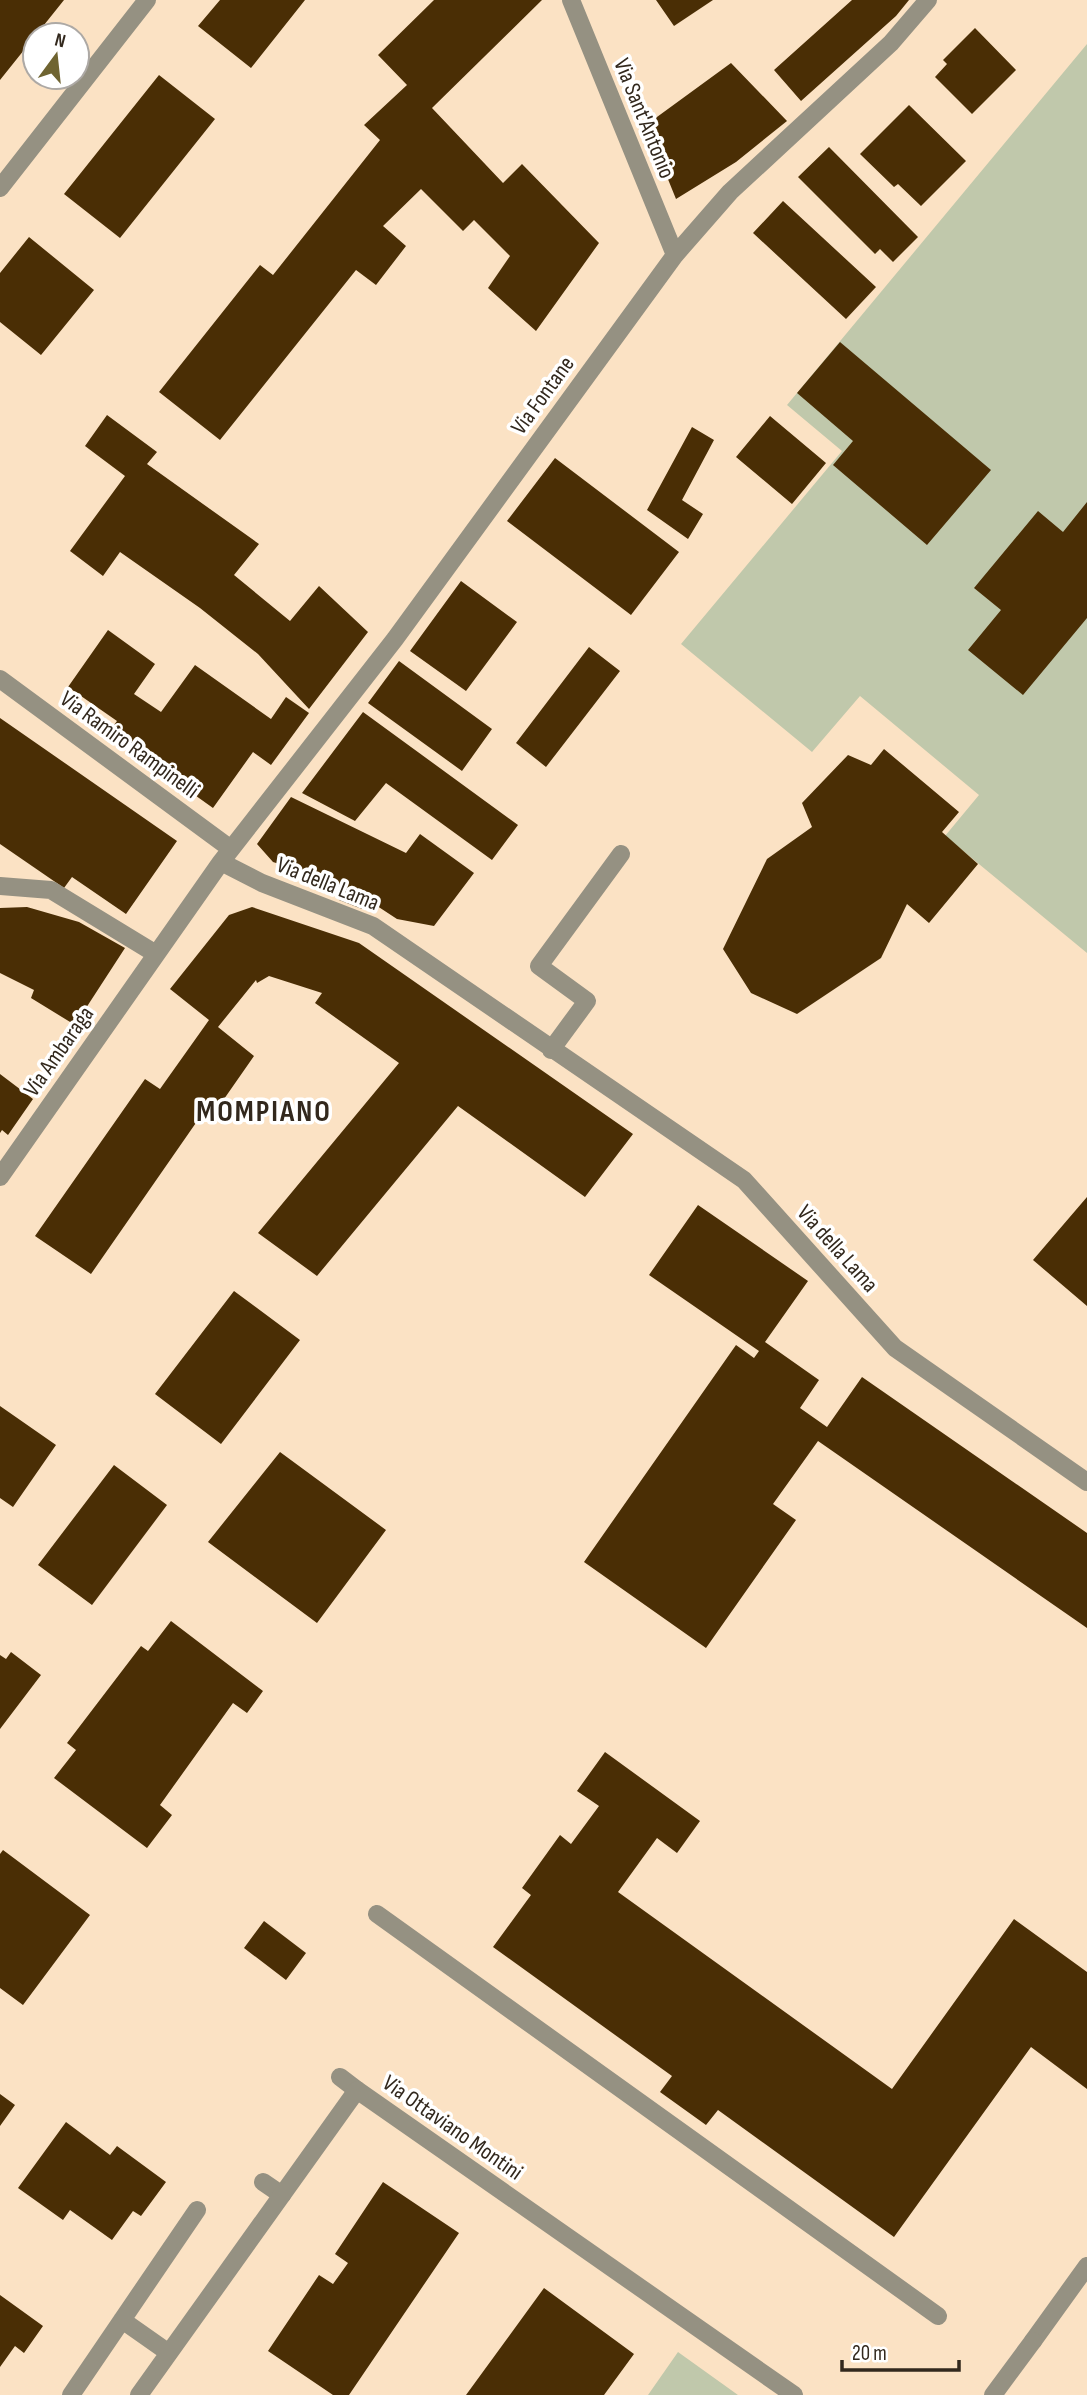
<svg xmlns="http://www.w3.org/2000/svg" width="1087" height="2395" font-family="'Sofia Sans Condensed',sans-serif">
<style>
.green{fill:#c0c8ab}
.building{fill:#4a2e05}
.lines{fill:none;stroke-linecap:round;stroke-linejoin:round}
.service{stroke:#959182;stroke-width:18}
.minor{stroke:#959182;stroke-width:18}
.labels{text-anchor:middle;stroke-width:7;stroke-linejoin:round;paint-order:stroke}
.street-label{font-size:23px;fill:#32281d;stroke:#fff}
.district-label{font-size:30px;font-weight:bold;letter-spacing:2px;fill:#32281d;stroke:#fff}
</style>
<rect width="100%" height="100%" fill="#fbe2c4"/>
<path class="green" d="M1087 44V953L945 836 979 795 860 696 812 752 681 644 842 451 787 405Z
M678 2352 738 2395H648Z"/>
<path class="building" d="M0 0H64L0 80Z
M220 0H305L251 68 198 26Z
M434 0H542L432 108 503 183 522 164 599 243 536 331 488 288 510 256 474 220 463 231 421 189 383 226 406 246 376 285 356 270 220 440 159 392 260 265 273 275 380 140 364 125 407 85 378 55Z
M656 0H713L674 26Z
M852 0H909L896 16 801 101 774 70Z
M975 28 1016 70 972 114 935 77 947 64 943 60Z
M731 63 787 121 736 162 676 199 646 125Z
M159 75 215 119 120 238 64 194Z
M909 105 966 161 921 206 898 184 894 187 860 154Z
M829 147 918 237 893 262 880 249 875 254 798 177Z
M783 201 876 287 846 319 753 233Z
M29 237 94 290 41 355 0 322V273Z
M840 342 991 470 927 545 833 465 853 441 797 393Z
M107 415 157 452 147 464 259 544 234 575 290 621 319 586 368 632 309 709 258 654 200 608 120 552 103 576 70 551 125 476 85 446Z
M770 416 826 463 792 504 736 457Z
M692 427 714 440 682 500 703 514 688 539 647 510Z
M555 458 679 552 631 615 507 521Z
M1087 502V618L1023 695 968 650 1001 610 974 588 1038 511 1063 532Z
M461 581 517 622 466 691 410 651Z
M108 630 155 664 134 694 161 712 195 665 271 719 286 697 309 713 271 765 253 752 213 808 108 733 117 721 68 687Z
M589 647 620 671 546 767 516 743Z
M399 661 492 729 462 771 368 703Z
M363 712 518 825 492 860 386 783 355 821 302 793Z
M0 718 177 841 126 914 72 877 64 888 0 844Z
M884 749 959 812 942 832 978 864 929 923 907 904 881 958 797 1014 751 993 723 949 767 859 812 827 802 803 848 755 871 765Z
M291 797 406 853 420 834 474 873 434 926 397 919 368 900 362 909 339 900 336 882 273 862 257 844Z
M27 907 79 922 125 948 75 1025 31 998 34 990 0 973V908Z
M252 907 359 943 633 1134 585 1197 458 1106 317 1276 258 1233 399 1063 315 1003 322 993 269 976 257 983 256 980 218 1027 254 1056 208 1122 200 1117 91 1274 35 1236 145 1079 160 1089 209 1020 170 989 229 915Z
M0 1074 33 1099 8 1135 2 1130 0 1133Z
M1087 1197V1306L1033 1260Z
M698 1205 808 1281 765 1342 819 1380 800 1408 827 1427 862 1377 1087 1533V1628L818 1441 773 1504 796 1520 706 1648 584 1562 736 1345 754 1358 759 1351 649 1275Z
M234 1291 300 1340 221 1444 155 1394Z
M0 1406 56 1445 13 1507 0 1498Z
M280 1452 386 1530 317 1623 208 1542Z
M114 1465 167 1505 92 1605 38 1565Z
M171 1621 263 1691 247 1713 233 1703 160 1805 172 1815 147 1848 54 1778 76 1750 67 1743 141 1646 148 1651Z
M11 1652 41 1675 0 1729V1655L6 1659Z
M605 1752 700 1821 677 1853 657 1838 618 1892 892 2089 1014 1919 1087 1972V2089L1031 2047 894 2237 718 2110 706 2125 660 2092 672 2076 493 1947 531 1895 522 1888 560 1835 571 1844 599 1806 577 1791Z
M3 1850 90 1915 23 2005 0 1988V1854Z
M264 1921 306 1953 286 1980 244 1948Z
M0 2094 15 2105 0 2126Z
M66 2122 110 2155 117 2146 166 2182 141 2216 133 2211 112 2240 70 2210 63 2220 18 2188Z
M383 2182 459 2233 349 2395H333L268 2351 319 2275 333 2284 348 2263 335 2254Z
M544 2288 634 2354 604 2395H466Z
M0 2295 43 2326 24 2353 15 2346 0 2367Z"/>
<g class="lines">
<path class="service" d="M377 1914 938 2316
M340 2077 357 2090
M263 2182 282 2195
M1033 2341 1087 2266"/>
<path class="minor" d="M571 0 675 255
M0 188 147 0
M0 679 231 849
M221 862 262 883 373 926 744 1180 895 1348 1087 1482
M0 886 51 890 156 954
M551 1050 587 1001 539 966 621 854
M0 1177 221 862 395 639 675 255 730 192 891 43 928 0
M122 2320 169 2353
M71 2395 197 2210
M139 2395 357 2090 794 2395
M993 2395 1033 2341"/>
</g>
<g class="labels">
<g class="street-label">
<text transform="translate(645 118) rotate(68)" y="8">Via Sant'Antonio</text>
<text transform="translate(542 395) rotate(-54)" y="8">Via Fontane</text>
<text transform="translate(130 744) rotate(36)" y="8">Via Ramiro Rampinelli</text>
<text transform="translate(328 883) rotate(22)" y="8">Via della Lama</text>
<text transform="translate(58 1051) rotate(-55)" y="8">Via Ambaraga</text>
<text transform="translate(838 1248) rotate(48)" y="8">Via della Lama</text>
<text transform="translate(453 2127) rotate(35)" y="8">Via Ottaviano Montini</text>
</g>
<g class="district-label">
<text x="264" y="1121">MOMPIANO</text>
</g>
</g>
<g transform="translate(56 56) rotate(15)"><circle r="33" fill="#ffffff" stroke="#ada9a5" stroke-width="2"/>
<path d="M0-5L12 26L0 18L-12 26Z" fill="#6f6431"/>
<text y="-10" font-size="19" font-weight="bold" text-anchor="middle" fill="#32281d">N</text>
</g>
<path d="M842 2360v10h117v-10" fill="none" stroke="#32281d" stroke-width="3.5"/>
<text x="852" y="2360" font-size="21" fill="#32281d" stroke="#ffffff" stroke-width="5" paint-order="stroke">20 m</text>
</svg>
